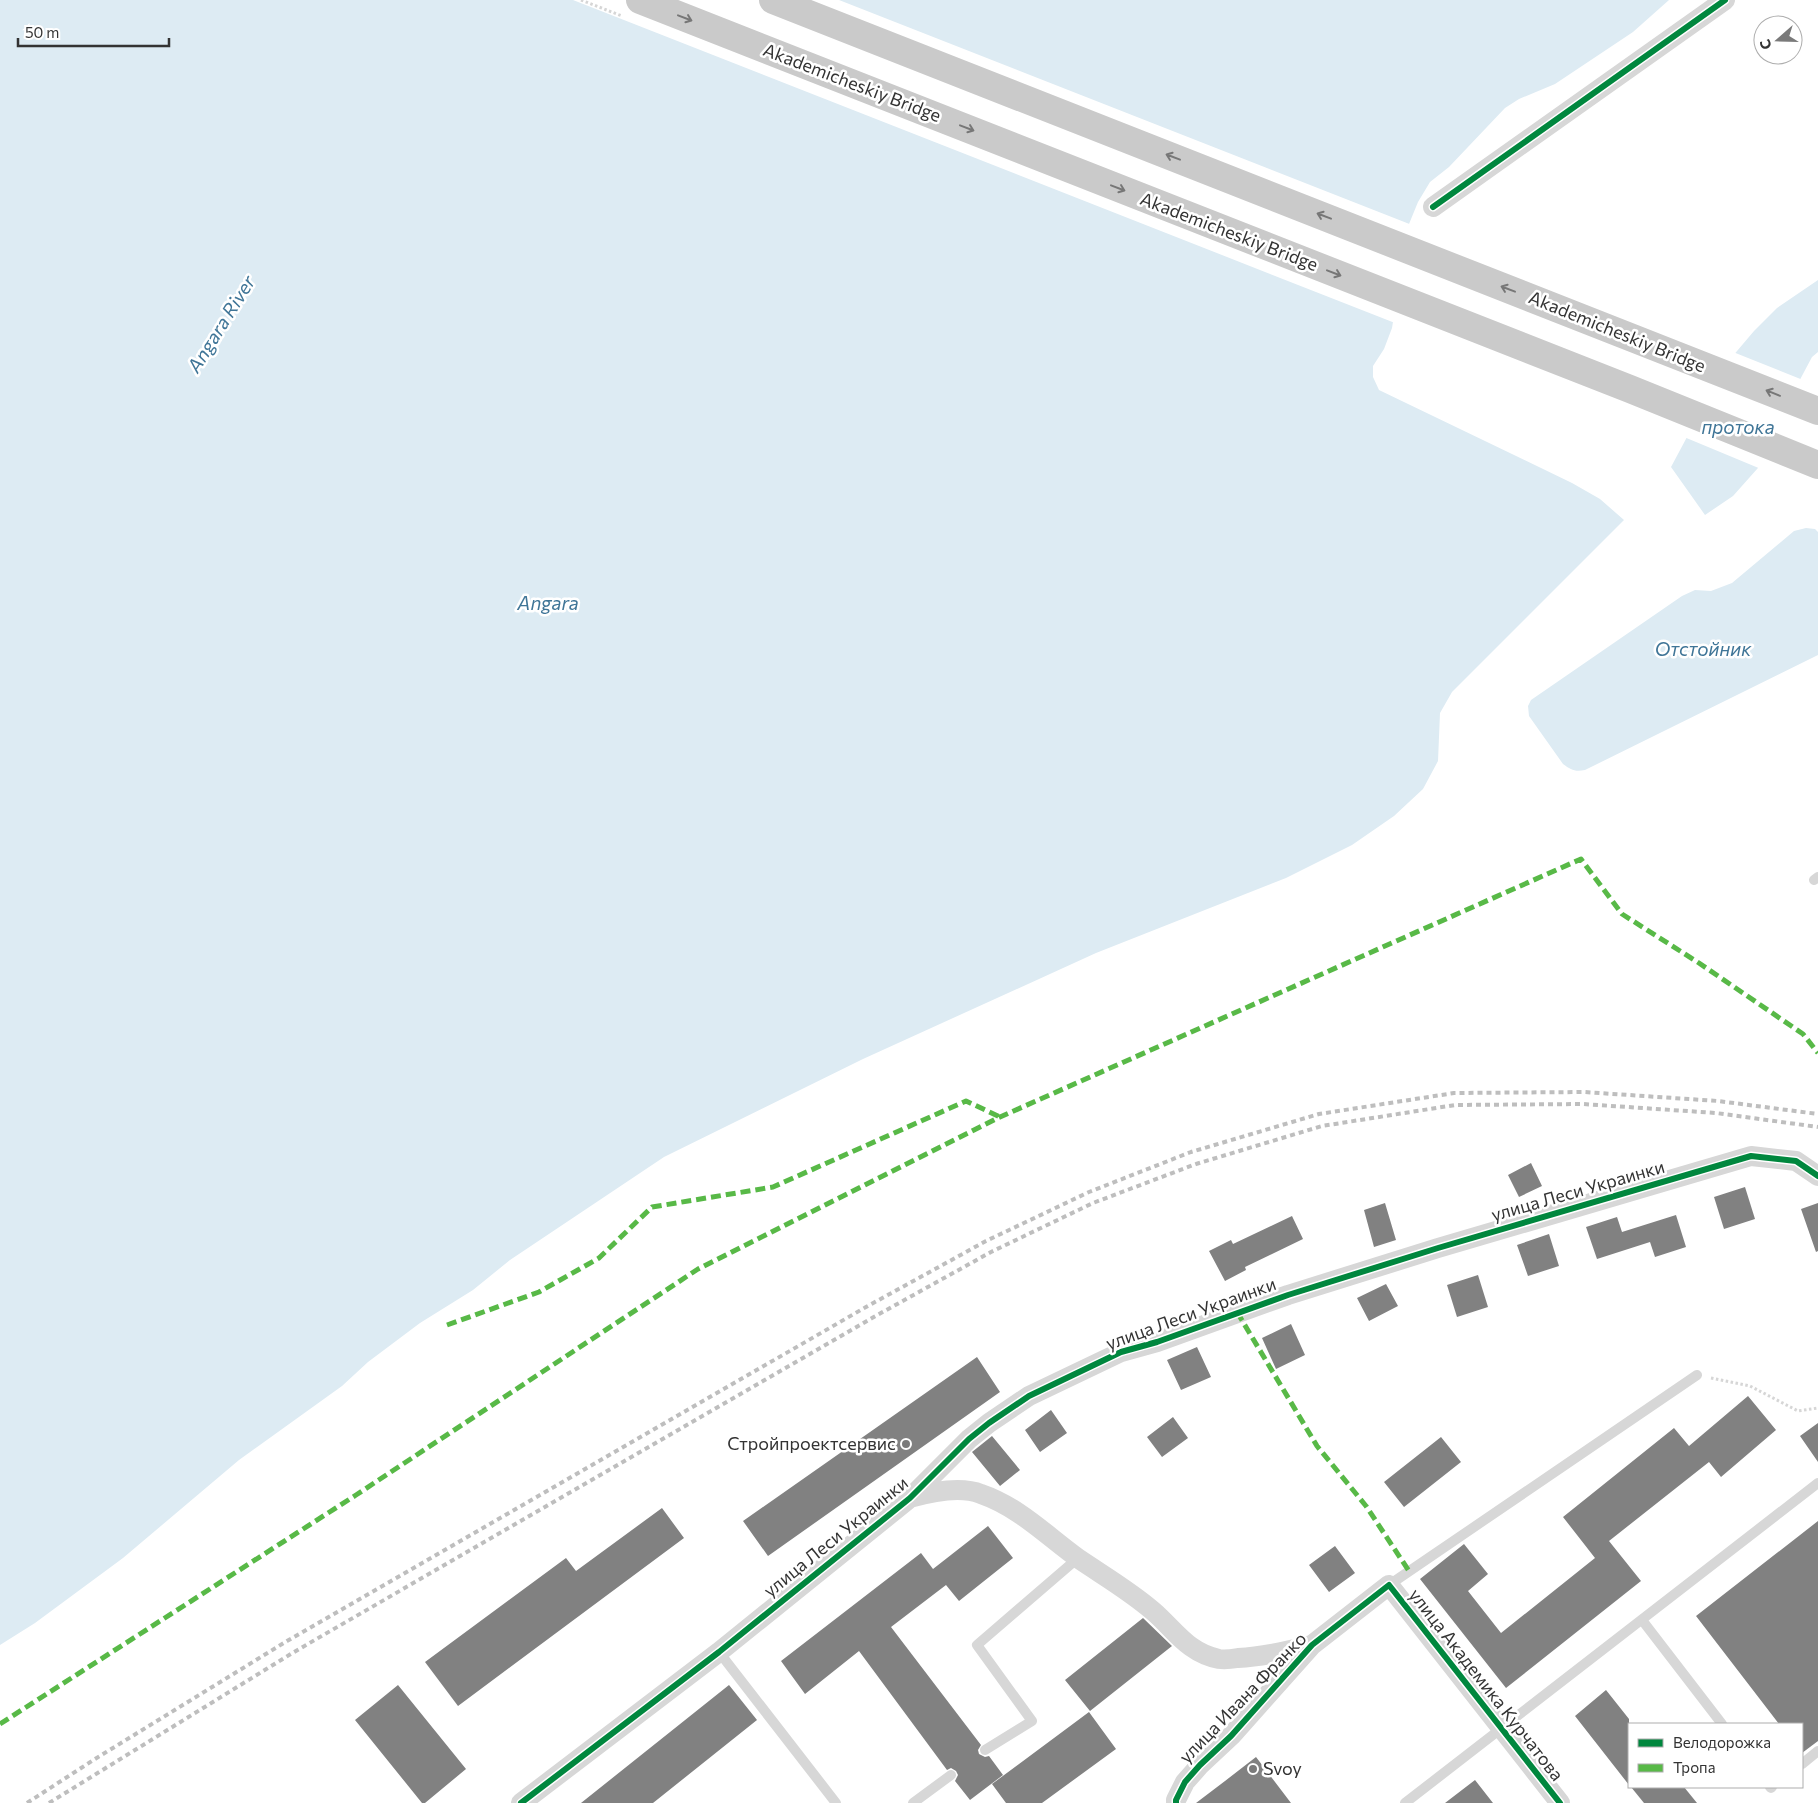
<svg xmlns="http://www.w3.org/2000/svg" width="1818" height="1803" font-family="Commissioner,sans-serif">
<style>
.water{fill:#ddebf3}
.pier{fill:#fff}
.building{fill:#818181}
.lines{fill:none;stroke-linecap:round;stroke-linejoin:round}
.path{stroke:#d6d6d6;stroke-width:3;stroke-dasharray:2.5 2.5;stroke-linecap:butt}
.service{stroke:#d7d7d7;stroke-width:10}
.minor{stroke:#d7d7d7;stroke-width:20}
.primary{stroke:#cacaca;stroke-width:28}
.rail{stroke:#bebebe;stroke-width:4;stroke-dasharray:5 4;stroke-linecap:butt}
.quiet{stroke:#58b947;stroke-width:5;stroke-dasharray:10 5;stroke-linecap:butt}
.cycleway-casing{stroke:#fff;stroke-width:9}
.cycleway{stroke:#00873e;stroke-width:6}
.oneway{stroke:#777}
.poi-dot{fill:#7a7a7a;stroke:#fff;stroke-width:2}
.labels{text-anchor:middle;stroke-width:5;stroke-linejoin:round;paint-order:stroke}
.street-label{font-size:18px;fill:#333;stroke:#fff}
.poi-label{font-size:18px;fill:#333;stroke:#fff;text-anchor:end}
.water-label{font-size:19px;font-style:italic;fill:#3f7597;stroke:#fff}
</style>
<rect width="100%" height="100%" fill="#fff"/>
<path class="water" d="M0 0H1669L1633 32 1555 84 1519 99 1505 108 1449 167 1430 182 1418 202 1409 224 1392 328 1384 349 1373 366V377L1379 390 1572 483 1600 499 1624 520 1452 692 1440 713 1438 761 1423 789 1394 816 1352 845 1286 878 1096 953 863 1059 664 1157 510 1260 473 1290 420 1323 368 1362 342 1386 239 1460 123 1558 35 1623 0 1645Z
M1818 280V352L1812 357 1795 389 1774 450 1733 496 1705 515 1671 467 1726 364 1754 331 1777 308Z
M1806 528 1815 529 1818 532V655L1585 770C1575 772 1571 770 1563 764L1529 716 1528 706 1531 700 1682 596 1695 590 1711 591 1732 583 1794 531Z"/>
<path class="pier" d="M573 0H839L1412 225 1395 323Z
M1733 352 1803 380 1797 390 1777 451 1761 469 1684 437 1724 362Z"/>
<path class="building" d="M1531 1163 1542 1186 1519 1197 1508 1175Z
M1745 1187 1755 1219 1724 1229 1714 1197Z
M1385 1203 1396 1240 1374 1247 1364 1210Z
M1818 1203V1251L1816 1252 1801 1209Z
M1676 1215 1686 1247 1655 1257 1650 1242 1597 1259 1586 1227 1617 1217 1622 1232Z
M1292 1216 1303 1239 1245 1267 1246 1270 1225 1281 1209 1251 1231 1240 1233 1244Z
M1549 1234 1559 1266 1528 1276 1517 1245Z
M1478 1275 1488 1307 1457 1317 1447 1285Z
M1386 1284 1398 1306 1369 1321 1357 1298Z
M1291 1324 1305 1355 1276 1369 1262 1338Z
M1197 1347 1211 1377 1181 1390 1167 1360Z
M977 1357 1000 1392 768 1556 743 1521Z
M1748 1396 1776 1430 1721 1477 1709 1462 1609 1541 1641 1581 1506 1688 1420 1579 1464 1544 1488 1574 1468 1591 1501 1633 1595 1558 1563 1517 1674 1428 1689 1446Z
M1051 1410 1067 1433 1040 1452 1025 1430Z
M1173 1417 1188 1438 1162 1457 1147 1437Z
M1818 1423V1462L1800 1436Z
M992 1436 1020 1470 1000 1486 972 1452Z
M1441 1437 1461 1462 1404 1507 1384 1482Z
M662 1508 684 1538 458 1706 425 1662 566 1558 576 1571Z
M1818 1521V1741L1802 1753V1724H1779L1696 1616Z
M988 1526 1013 1558 959 1601 946 1585 891 1627 981 1745 978 1750 979 1754 985 1757 989 1756 1003 1775 970 1800 955 1781 958 1775 956 1771 951 1768 947 1770 859 1651 805 1694 781 1661 921 1553 933 1569Z
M1335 1546 1355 1573 1329 1592 1309 1565Z
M1143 1618 1172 1646 1090 1711 1065 1680Z
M398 1685 466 1769 425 1803H422L355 1720Z
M729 1685 757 1720 653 1803H581Z
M1606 1690 1629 1719V1785L1575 1716Z
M1089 1712 1116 1749 1042 1803H1006L992 1784Z
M1256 1757 1291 1803H1196L1225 1781Z
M1475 1780 1493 1803H1445Z
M1631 1787H1684L1697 1803H1644Z"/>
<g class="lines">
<path class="path" d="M581 0 622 16
M1711 1378 1750 1386 1798 1411 1818 1408"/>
<path class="service" d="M1814 880 1818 877
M1389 1585 1697 1375
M1642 1620 1722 1724
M719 1652 836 1803
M985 1750 1032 1721 977 1645 1078 1558
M1802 1764 1818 1751
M1770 1787 1771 1788 1772 1787
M913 1803 951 1775
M1405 1803 1818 1483"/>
<path class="minor" d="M1433 207 1725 0
M910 1498C931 1492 961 1486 981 1494 1019 1507 1047 1536 1079 1559 1104 1576 1130 1591 1153 1611 1175 1630 1188 1653 1219 1659 1225 1660 1232 1659 1238 1658 1263 1657 1287 1651 1312 1645
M521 1803 719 1652 910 1498 969 1439 989 1423 1029 1396 1121 1352 1157 1342 1288 1295 1438 1248 1751 1156 1796 1161 1818 1176
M1176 1803V1800L1185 1782 1200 1765 1231 1736 1312 1645 1389 1585 1560 1803"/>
<path class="primary" d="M640 0 1630 389 1818 465
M773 0 1818 411"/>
<path class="rail" d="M27 1803 95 1759 287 1641 866 1307 986 1241 1089 1192 1191 1152 1319 1114 1454 1093 1584 1092 1718 1101 1818 1114
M49 1803 294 1652 872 1318 991 1252 1093 1203 1196 1164 1322 1126 1455 1105 1583 1104 1716 1113 1818 1127"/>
<path class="quiet" d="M1237 1312 1317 1446 1366 1506 1409 1571
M447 1325 539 1292 599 1258 652 1207 773 1187 966 1101 1000 1117
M0 1724 356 1495 698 1269 1000 1117 1581 859 1622 914 1699 963 1803 1034 1818 1053"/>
<g class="cycleway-casing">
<path id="cycleway" d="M1433 207 1725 0
M521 1803 719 1652 910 1498 969 1439 989 1423 1029 1396 1121 1352 1157 1342 1288 1295 1438 1248 1751 1156 1796 1161 1818 1176
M1176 1803V1800L1185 1782 1200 1765 1231 1736 1312 1645 1389 1585 1560 1803"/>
</g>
<use href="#cycleway" class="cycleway"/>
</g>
<defs><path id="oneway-shaft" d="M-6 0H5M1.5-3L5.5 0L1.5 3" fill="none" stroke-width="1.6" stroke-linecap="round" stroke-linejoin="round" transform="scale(1.25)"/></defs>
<g class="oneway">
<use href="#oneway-shaft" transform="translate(685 18) rotate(21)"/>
<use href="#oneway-shaft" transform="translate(967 128) rotate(21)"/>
<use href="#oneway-shaft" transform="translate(1173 157) rotate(-159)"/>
<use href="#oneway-shaft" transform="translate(1118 188) rotate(21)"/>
<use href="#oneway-shaft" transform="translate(1324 216) rotate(-159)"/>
<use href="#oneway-shaft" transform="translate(1334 273) rotate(21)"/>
<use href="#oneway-shaft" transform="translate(1508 289) rotate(-159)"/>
<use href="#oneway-shaft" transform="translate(1773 393) rotate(-158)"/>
</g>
<g class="poi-dot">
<circle cx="906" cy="1444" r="5"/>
<circle cx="1253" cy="1769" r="5"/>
</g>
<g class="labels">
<g class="street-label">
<text transform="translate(852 83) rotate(21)" y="6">Akademicheskiy Bridge</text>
<text transform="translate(1229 232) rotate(21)" y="6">Akademicheskiy Bridge</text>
<text transform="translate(1617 332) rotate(22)" y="6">Akademicheskiy Bridge</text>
<text transform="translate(1578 1191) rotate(-16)" y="6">улица Леси Украинки</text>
<text transform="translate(1191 1314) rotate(-20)" y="6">улица Леси Украинки</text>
<text transform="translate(836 1537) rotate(-39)" y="6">улица Леси Украинки</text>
<text transform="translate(1486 1685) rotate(52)" y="6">улица Академика Курчатова</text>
<text transform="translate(1243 1698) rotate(-46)" y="6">улица Ивана Франко</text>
</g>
<g class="poi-label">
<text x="896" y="1450">Стройпроектсервис</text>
<text x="1263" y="1775" text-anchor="start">Svoy</text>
</g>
<g class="water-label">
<text transform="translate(221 324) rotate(-58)" y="7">Angara River</text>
<text x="1738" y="434">протока</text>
<text x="548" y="610">Angara</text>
<text x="1703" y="656">Отстойник</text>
</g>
</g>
<rect x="1628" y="1723" width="175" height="65" fill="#ffffff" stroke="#adadad"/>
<rect x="1638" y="1739" width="25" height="8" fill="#00873e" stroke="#adadad"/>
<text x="1673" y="1748" font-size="15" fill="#333333">Велодорожка</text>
<rect x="1638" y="1764" width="25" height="8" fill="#58b947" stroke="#adadad"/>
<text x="1673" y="1773" font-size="15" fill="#333333">Тропа</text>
<g transform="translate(1778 40) rotate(250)"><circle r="24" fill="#ffffff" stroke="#adadad"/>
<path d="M0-4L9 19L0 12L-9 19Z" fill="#7a7a7a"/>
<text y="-8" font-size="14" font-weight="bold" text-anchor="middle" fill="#333333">С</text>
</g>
<path d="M18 38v8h151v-8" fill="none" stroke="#333333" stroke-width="2.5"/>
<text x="25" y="38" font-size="15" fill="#333333" stroke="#ffffff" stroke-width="4" paint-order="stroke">50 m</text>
</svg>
